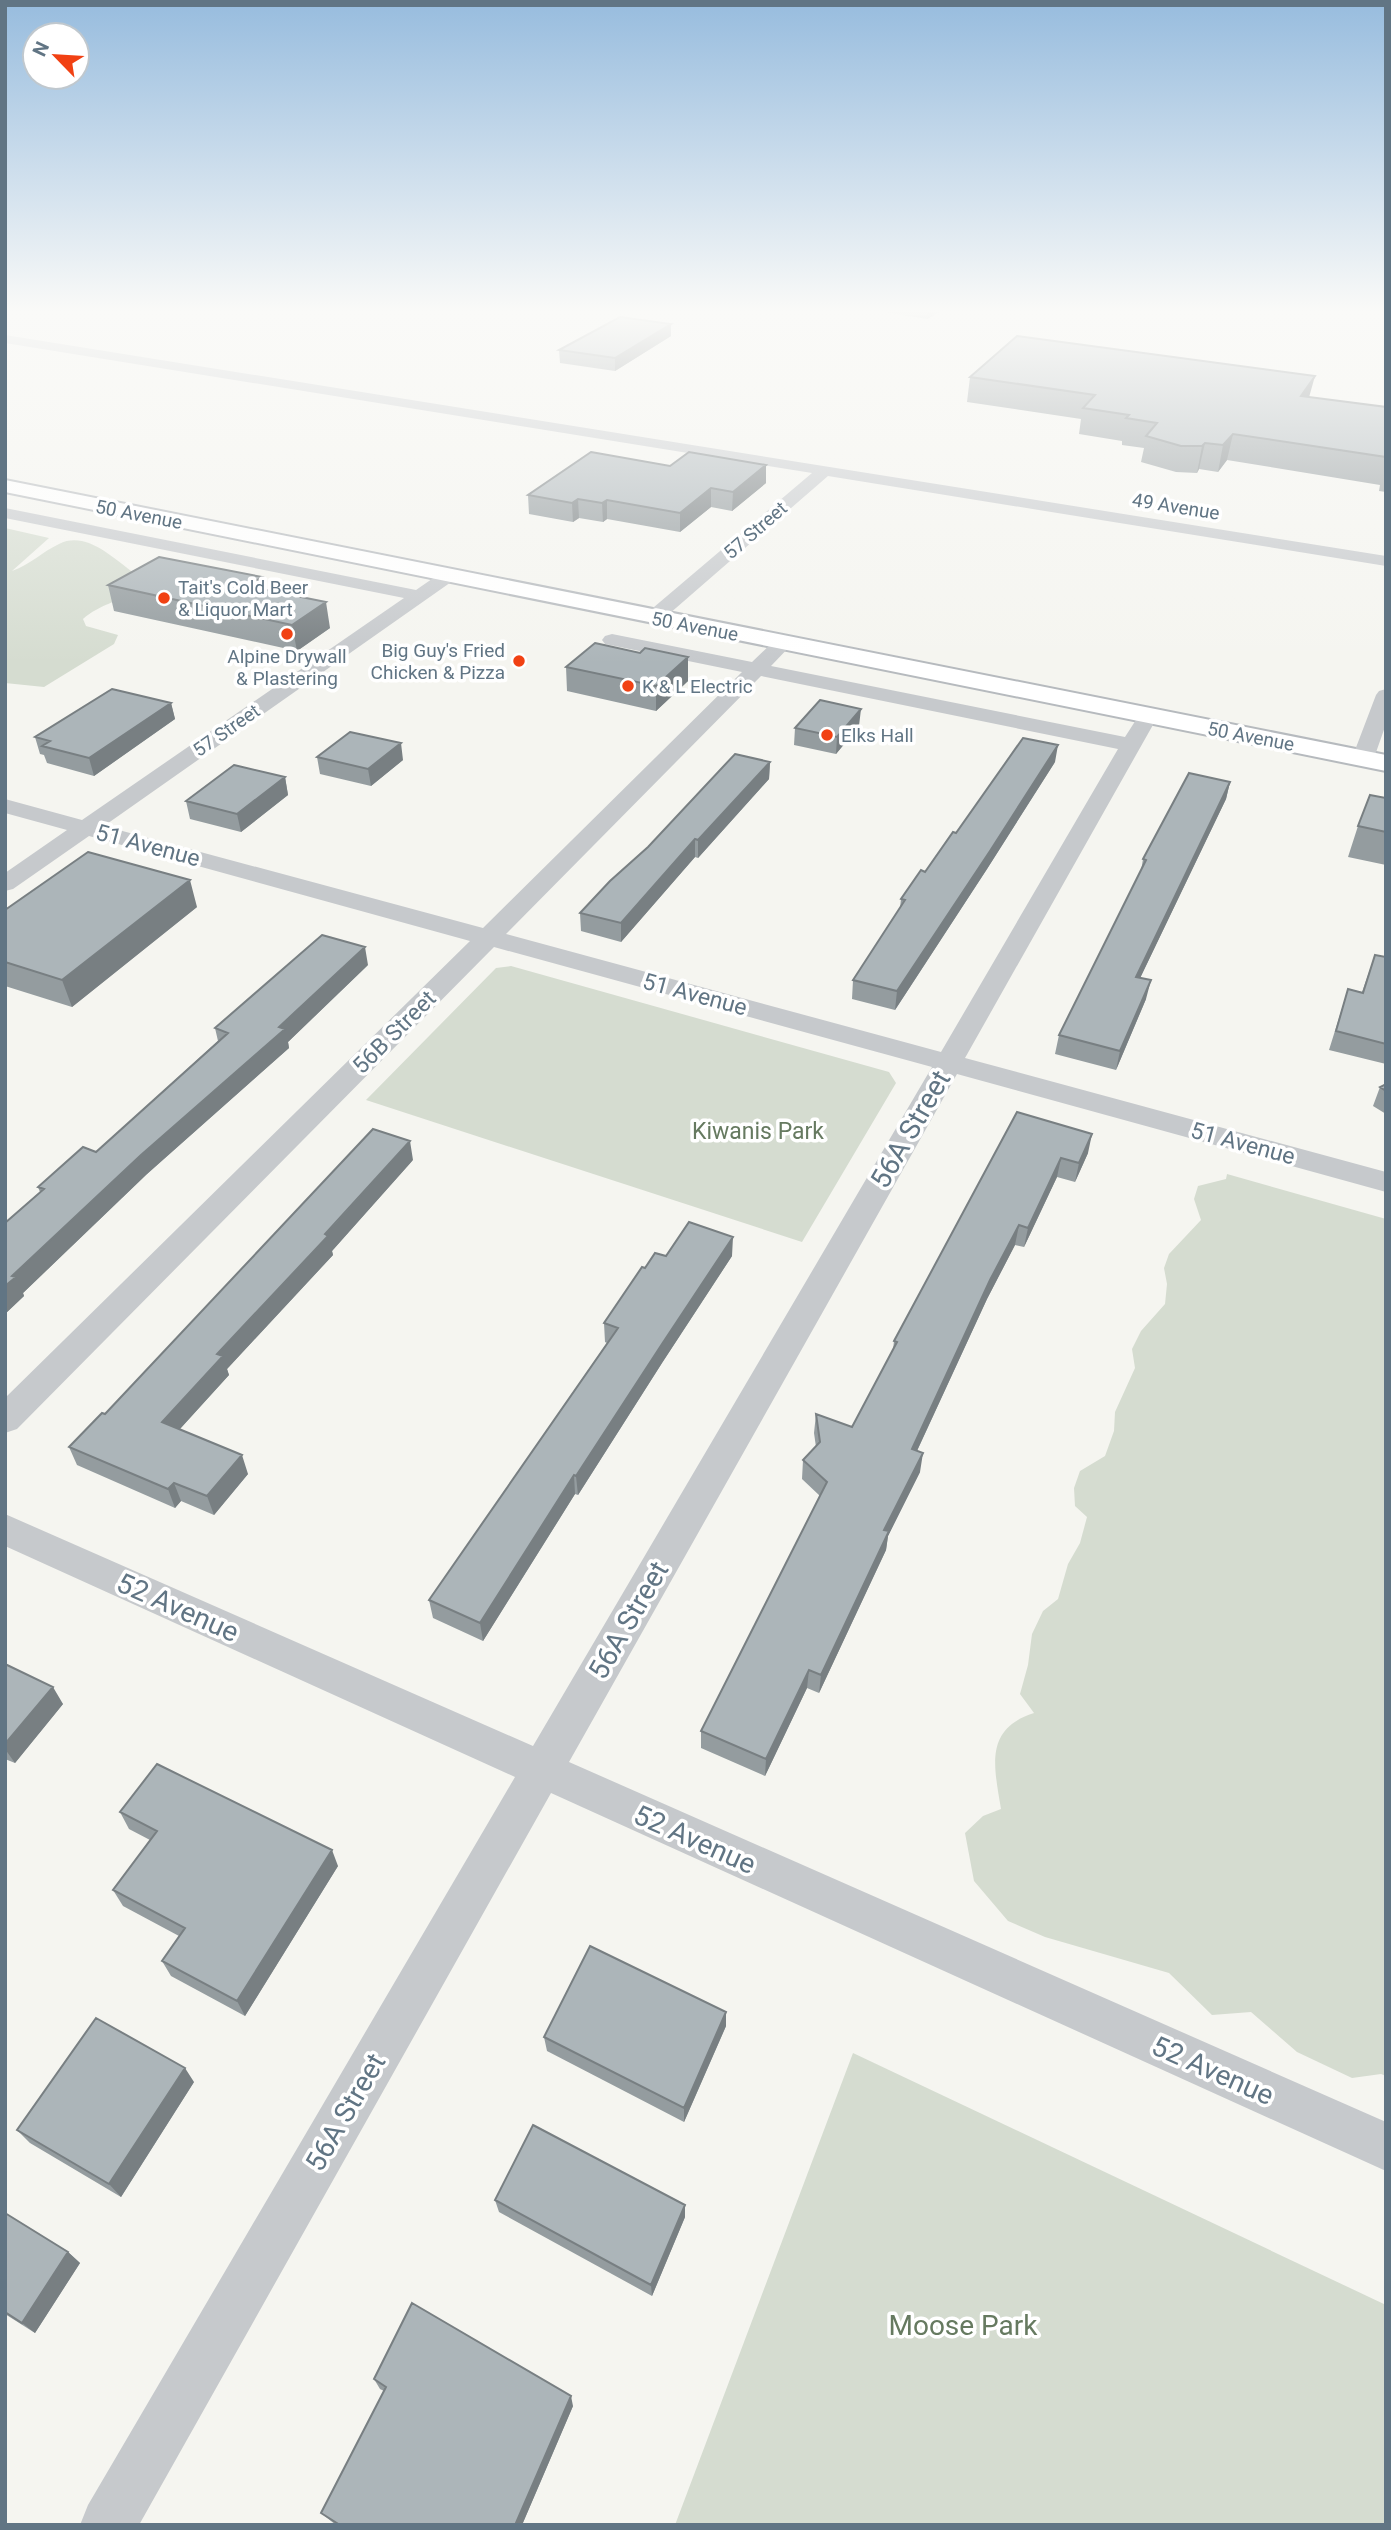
<svg xmlns="http://www.w3.org/2000/svg" width="1391" height="2530" font-family="Roboto,sans-serif">
<style>
.green{fill:#d5dcd0}
.lines{fill:none;stroke-linecap:round;stroke-linejoin:round}
.primary-casing{stroke:#b6babe;stroke-width:4}
.minor{fill:#c6c9cc;fill-rule:evenodd}
.primary{fill:#fff;fill-rule:evenodd}
.wall{fill:#949c9f}
.shaded-wall{fill:#787f82}
.building{fill:#acb5b9;stroke:#787f82;stroke-width:2}
.poi-dot{fill:#f14113;stroke:#fff;stroke-width:2.5}
.labels{text-anchor:middle;stroke-width:7;stroke-linejoin:round;paint-order:stroke}
.far-street-label{font-size:19px;fill:#617584;stroke:#fff}
.far-poi-label{font-size:19px;fill:#617584;stroke:#fff;text-anchor:start}
.street-label{font-size:23px;fill:#617584;stroke:#fff}
.park-label{font-size:23px;fill:#667a60;stroke:#fff}
.near-street-label{font-size:28px;fill:#617584;stroke:#fff}
.near-park-label{font-size:28px;fill:#667a60;stroke:#fff}
</style>
<rect width="100%" height="100%" fill="#f5f5f0"/>
<path class="green" d="M5 528 49 538 12 571C31 564 42 552 59 544 85 531 111 556 131 571L134 589C118 603 100 604 83 619L86 626 118 635 114 644 44 687 5 683Z
M511 966 889 1072 896 1083 802 1242 366 1100 496 968Z
M1227 1174 1386 1219V2076L1381 2074 1352 2078 1297 2052 1251 2012 1212 2015 1169 1973 1045 1937 1008 1921 974 1881 965 1833 983 1816 1001 1809C994 1766 984 1729 1034 1713L1020 1694 1028 1665 1032 1634 1043 1611 1058 1599 1068 1564 1080 1543 1087 1517 1075 1506 1074 1488 1080 1471 1105 1456 1114 1431 1115 1412 1135 1368 1132 1349 1141 1331 1165 1304 1167 1284 1164 1268 1169 1254 1201 1220 1194 1199 1198 1186 1226 1179Z
M853 2053 1386 2305V2525H675Z"/>
<g class="lines">
<g class="primary-casing">
<path id="primary" d="M5 480 1386 755V771L5 492Z"/>
</g>
<path class="minor" d="M5 335 1386 556V566L828 476 661 621 654 623 645 617 647 613 812 473 5 343Z
M5 508 416 590 442 572H454L457 576 454 580 104 826 483 928 742 672 605 644 602 640 605 636 612 634 752 662 776 639 783 637 793 643 771 666 1125 737 1141 712H1155L1158 716 965 1058 1386 1172V1192L957 1074 569 1762 1386 2122V2171L551 1793 139 2525H80L88 2505 515 1777 5 1546V1514L533 1746 932 1067 494 947 17 1429 5 1433V1398L470 941 89 836 13 889 5 891V873L67 830 5 813V799L82 820 404 598 5 518ZM761 676 1118 749 941 1052 506 934Z
M1386 689V724L1374 758 1371 763H1355L1352 758 1376 695 1379 691Z"/>
<use href="#primary" class="primary"/>
</g>
<path class="wall" d="M865 309H945L927 319Z
M671 324V336L615 371 560 363 559 350Z
M970 377 1310 397 1386 407V492L1379 491 1380 485 1227 460 1218 472 1199 469 1197 473 1176 472 1141 462 1144 448 1122 445V441L1079 434 1081 419 967 402Z
M766 483 732 511 711 507 680 532 607 519 603 522 579 518 573 522 529 514 528 495Z
M108 585 265 590 330 628 297 651 114 611Z
M566 667 688 681 656 711 567 691Z
M171 703 175 719 94 776 47 763 44 755 40 754 35 737Z
M859 726 836 754 794 745 795 728Z
M317 757 403 760 371 786 320 774Z
M770 762 769 779 698 858 695 857 621 942 581 931 580 913Z
M1055 762 987 869 895 1010 852 999 853 980 900 908 901 899 925 872 956 833Z
M285 777 288 795 241 832 190 819 186 801Z
M1230 782 1226 799 1140 978 1146 999 1116 1070 1055 1054 1059 1035 1141 871 1143 859Z
M1386 798V865L1348 857 1358 826Z
M197 907 72 1007 5 986V910Z
M1375 955 1386 957V1064L1329 1050 1348 989 1362 992Z
M368 965 288 1042 289 1048 147 1174 23 1293 24 1296 5 1314V1223L40 1192 38 1187 96 1152 218 1041 215 1028Z
M1386 1084V1114L1373 1106 1380 1087Z
M1017 1112 1088 1153 1075 1182 1057 1177 1024 1247 1015 1245 987 1299 917 1451 920 1472 888 1536 886 1550 819 1693 807 1688 765 1776 701 1748V1731L820 1496 802 1479 803 1460 816 1447 814 1433 816 1414 852 1427 893 1350 894 1341Z
M413 1160 332 1251 333 1255 227 1369 229 1375 179 1430 248 1474 214 1515 181 1501 175 1508 77 1465 69 1447 105 1414Z
M666 1256H732L662 1363 578 1495 575 1494 483 1641 433 1618 429 1600 607 1343 605 1342 604 1323 645 1268Z
M5 1664 63 1704 15 1763 5 1759Z
M120 1812 338 1866 245 2016 171 1976 162 1961 179 1936 123 1906 113 1890 150 1840 129 1829Z
M726 2012V2026L684 2122 547 2051 544 2037Z
M194 2082 121 2197 30 2143 17 2130Z
M495 2200 685 2217 652 2296 499 2212Z
M5 2213 68 2252 80 2263 35 2333 5 2314Z
M374 2379 573 2406 522 2525H336L321 2513 384 2391 380 2389Z"/>
<path class="shaded-wall" d="M928 309H945L927 319Z
M671 324V336L615 371V358Z
M1315 376 1308 401 1301 396Z
M1233 434 1227 460 1218 472 1223 445Z
M1205 443 1199 469 1197 473 1202 446Z
M766 465V483L732 511 733 492Z
M711 488V507L680 532V513Z
M578 499 579 518 573 522 572 503Z
M607 500V519L603 522 602 503Z
M262 577 267 603 247 586Z
M326 602 330 628 297 651 292 625Z
M688 657V681L656 711V686Z
M171 703 175 719 94 776 89 758Z
M861 709 859 726 836 754 837 737Z
M401 743 403 760 371 786 368 769Z
M1058 745 1055 762 987 869 895 1010 897 991Z
M770 762 769 779 698 858V840Z
M285 777 288 795 241 832 237 814Z
M1230 782 1226 799 1132 995 1136 977Z
M695 839V857L621 942V923Z
M190 880 197 907 72 1007 62 980Z
M365 947 368 965 288 1042 289 1048 147 1174 23 1293 24 1296 5 1314V1286L12 1276Z
M1151 980 1146 999 1116 1070 1120 1051Z
M1092 1134 1088 1153 1075 1182 1079 1163Z
M410 1141 413 1160 332 1251 333 1255 227 1369 229 1375 169 1441 162 1422 217 1354Z
M1061 1158 1057 1177 1024 1247 1028 1228Z
M1019 1225 1015 1245 987 1299 909 1468 912 1449 990 1280Z
M733 1237 732 1256 662 1363 578 1495 576 1476 662 1344Z
M923 1453 920 1472 888 1536 886 1550 819 1693 821 1675 884 1530Z
M242 1455 248 1474 214 1515 207 1496Z
M574 1475 575 1494 483 1641 480 1623Z
M174 1483 181 1501 175 1508 168 1489Z
M809 1670 807 1688 765 1776 766 1759Z
M53 1687 63 1704 15 1763 5 1749V1744Z
M332 1850 338 1866 245 2016 237 2001Z
M726 2012V2026L684 2122V2108Z
M185 2068 194 2082 121 2197 109 2184Z
M685 2205V2217L652 2296 651 2285Z
M68 2252 80 2263 35 2333 22 2323Z
M571 2396 573 2406 522 2525H517L516 2523Z"/>
<path class="building" d="M620 317 671 324 615 358 559 350Z
M1017 336 1315 376 1301 396 1386 407V457L1233 434 1223 445 1205 443 1202 446H1181L1146 436 1157 423 1126 418 1129 415 1083 408 1095 395 970 377Z
M591 452 670 466 689 452 766 465 733 492 711 488 680 513 607 500 602 503 578 499 572 503 528 495Z
M159 557 262 577 247 586 326 602 292 625 108 585Z
M595 643 640 653 645 648 688 657 656 686 566 667Z
M112 689 171 703 89 758 42 746 50 741 35 737Z
M820 700 861 709 837 737 795 728Z
M350 732 401 743 368 769 317 757Z
M1023 738 1058 745 990 851 897 991 853 980 905 900 901 899 921 870 925 872 953 832 956 833Z
M735 754 770 762 698 840 695 839 621 923 580 913 610 881 648 847Z
M234 765 285 777 237 814 186 801Z
M1189 773 1230 782 1136 977 1151 980 1120 1051 1059 1035 1146 860 1143 859Z
M1370 795 1386 798V832L1358 826Z
M88 852 190 880 62 980 5 962V910Z
M322 935 365 947 279 1027 285 1029 141 1155 12 1276 16 1277 5 1286V1223L44 1189 38 1187 83 1147 96 1152 228 1033 215 1028Z
M1375 955 1386 957V1044L1336 1031 1348 989 1363 993Z
M1386 1084V1091L1380 1087Z
M1017 1112 1092 1134 1079 1163 1061 1158 1028 1228 1019 1225 990 1280 912 1449 923 1453 884 1530 889 1531 821 1675 809 1670 766 1759 701 1731 827 1482 803 1460 820 1442 816 1414 852 1427 897 1342 894 1341Z
M373 1129 410 1141 325 1234 328 1236 217 1354 223 1356 162 1422 242 1455 207 1496 174 1483 168 1489 69 1447 102 1413 105 1414Z
M689 1222 733 1237 662 1344 576 1476 574 1475 480 1623 429 1600 618 1328 604 1323 642 1267 645 1268 655 1253 666 1256Z
M5 1664 53 1687 5 1744Z
M157 1764 332 1850 237 2001 162 1961 185 1928 113 1890 157 1831 120 1812Z
M590 1946 726 2012 684 2108 544 2037Z
M96 2018 185 2068 109 2184 17 2130Z
M533 2125 685 2205 651 2285 495 2200Z
M5 2213 68 2252 22 2323 5 2312Z
M412 2303 571 2396 516 2523 519 2525H340L321 2513 386 2387 374 2379Z"/>
<linearGradient id="sky" x2="0" y2="1"><stop stop-color="#97bcde"/><stop offset="0.47" stop-color="#fafaf8"/><stop offset="1" stop-color="#fafaf8" stop-opacity="0"/></linearGradient>
<rect width="1391" height="663" fill="url(#sky)"/>
<g class="poi-dot">
<circle cx="164" cy="598" r="7"/>
<circle cx="287" cy="634" r="7"/>
<circle cx="519" cy="661" r="7"/>
<circle cx="628" cy="686" r="7"/>
<circle cx="827" cy="735" r="7"/>
</g>
<g class="labels">
<g class="far-street-label">
<text transform="translate(1176 506) rotate(9)" y="7">49 Avenue</text>
<text transform="translate(139 514) rotate(11)" y="7">50 Avenue</text>
<text transform="translate(755 530) rotate(-41)" y="7">57 Street</text>
<text transform="translate(695 626) rotate(11)" y="7">50 Avenue</text>
<text transform="translate(226 730) rotate(-35)" y="7">57 Street</text>
<text transform="translate(1251 736) rotate(11)" y="7">50 Avenue</text>
</g>
<g class="far-poi-label">
<text x="178" y="594">Tait's Cold Beer<tspan x="178" dy="22">&amp; Liquor Mart</tspan></text>
<text x="505" y="657" text-anchor="end">Big Guy's Fried<tspan x="505" dy="22">Chicken &amp; Pizza</tspan></text>
<text x="287" y="663" text-anchor="middle">Alpine Drywall<tspan x="287" dy="22">&amp; Plastering</tspan></text>
<text x="642" y="693">K &amp; L Electric</text>
<text x="841" y="742">Elks Hall</text>
</g>
<g class="street-label">
<text transform="translate(148 845) rotate(15)" y="8">51 Avenue</text>
<text transform="translate(695 994) rotate(15)" y="8">51 Avenue</text>
<text transform="translate(394 1032) rotate(-45)" y="8">56B Street</text>
<text transform="translate(1243 1143) rotate(15)" y="8">51 Avenue</text>
</g>
<g class="park-label">
<text x="758" y="1139">Kiwanis Park</text>
</g>
<g class="near-street-label">
<text transform="translate(910 1129) rotate(-60)" y="10">56A Street</text>
<text transform="translate(178 1607) rotate(24)" y="10">52 Avenue</text>
<text transform="translate(628 1620) rotate(-60)" y="10">56A Street</text>
<text transform="translate(695 1839) rotate(24)" y="10">52 Avenue</text>
<text transform="translate(1213 2070) rotate(24)" y="10">52 Avenue</text>
<text transform="translate(345 2112) rotate(-60)" y="10">56A Street</text>
</g>
<g class="near-park-label">
<text x="963" y="2335">Moose Park</text>
</g>
</g>
<rect width="1391" height="2530" fill="none" stroke="#617584" stroke-width="14"/>
<g transform="translate(56 56) rotate(295)"><circle r="33" fill="#ffffff" stroke="#c0c8ce" stroke-width="2"/>
<path d="M0-5L12 26L0 18L-12 26Z" fill="#f14113"/>
<text y="-10" font-size="19" font-weight="bold" text-anchor="middle" fill="#617584">N</text>
</g>
</svg>
